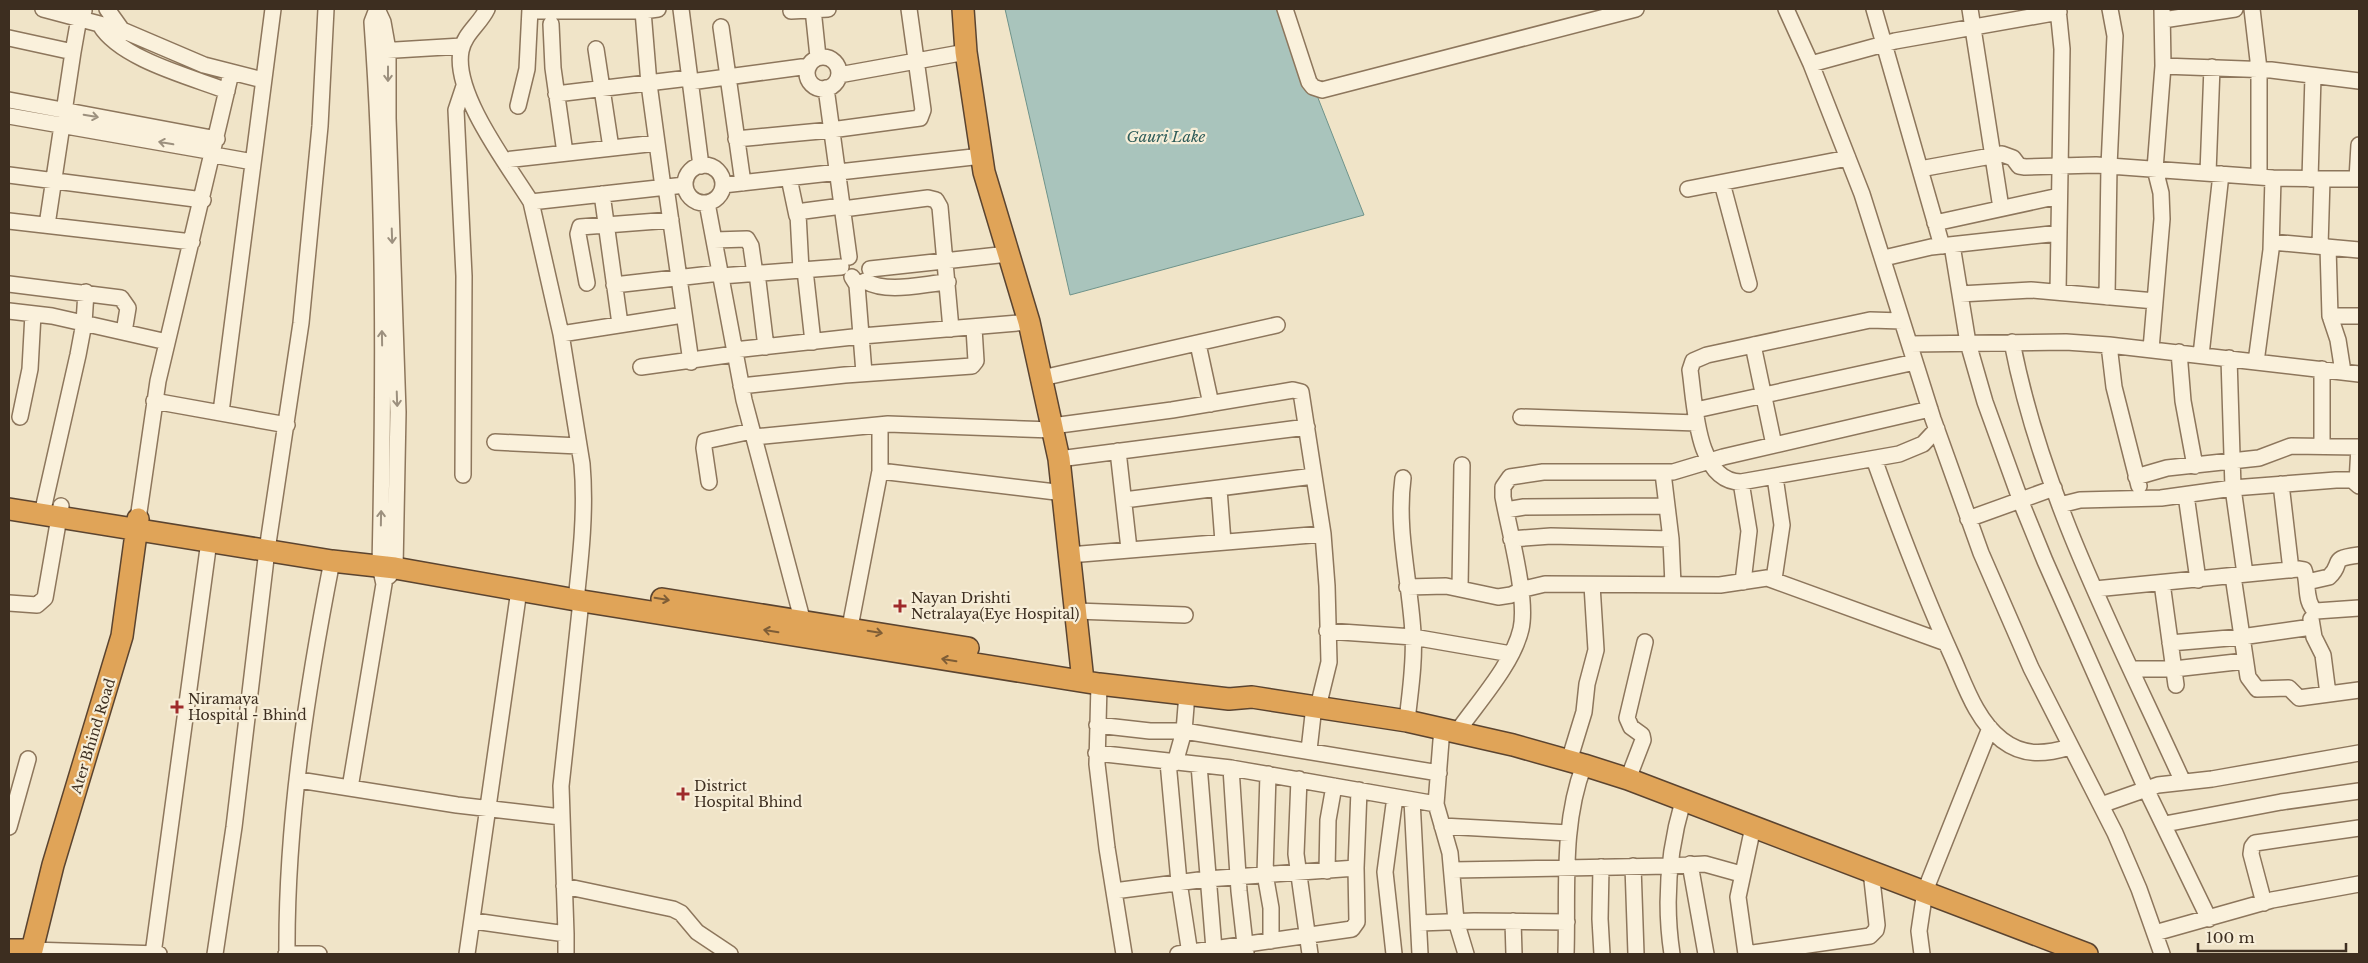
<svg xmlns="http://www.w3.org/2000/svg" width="2368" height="963" font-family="'Libre Baskerville',serif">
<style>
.water{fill:#a9c4bc;stroke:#6f938a}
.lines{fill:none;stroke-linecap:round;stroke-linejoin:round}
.minor-casing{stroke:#8d765c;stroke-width:18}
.highway-casing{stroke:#5b4430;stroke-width:24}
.minor{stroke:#faf1dc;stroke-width:15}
.highway{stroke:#e0a458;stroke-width:21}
.oneway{stroke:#9c907e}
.oneway2{stroke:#7e5d36}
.poi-dot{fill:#9e2a2b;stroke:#f7eed8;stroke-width:2}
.labels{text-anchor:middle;stroke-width:4.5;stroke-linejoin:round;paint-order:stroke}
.poi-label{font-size:14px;fill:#3d2e20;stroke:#f7eed8;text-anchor:start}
.street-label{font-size:14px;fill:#3d2e20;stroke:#f7eed8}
.water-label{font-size:15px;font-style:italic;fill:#2f5d5a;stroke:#f7eed8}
</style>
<rect width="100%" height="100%" fill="#f0e4c8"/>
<path class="water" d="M1005 9H1283L1364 215 1070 295Z"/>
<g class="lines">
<g class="minor-casing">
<path id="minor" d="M43 9 122 30 204 65 263 80
M107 9 122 30
M377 9 383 22 388 50V118L398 412 395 568 389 576
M487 9C480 24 464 34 461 51 453 94 508 165 531 202
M681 9 701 166
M813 9 818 57
M1285 9 1309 82 1313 87 1322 90 1636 9
M1786 9 1811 64 1862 194 1933 419 1981 553 2031 668 2115 833 2139 889 2162 954
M1874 9 1942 246
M1970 9 2001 208
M2252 9 2259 69V177
M530 11H643L658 9
M643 11 649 84 663 187
M791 11 828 9
M2163 20 2235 9
M551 24 553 68 565 153
M100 25C120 59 191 77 227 91
M721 27 743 183
M9 38 73 52
M596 49 611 148
M379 51 462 46
M807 73a16 16 0 1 1 32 0a16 16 0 1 1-32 0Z
M1811 64 1895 41 2059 12
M2163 66 2271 70 2359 81
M839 75 966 52
M690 82 809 66
M826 88 849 257
M556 94 689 78
M9 100 217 139
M518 106 527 69 530 9
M9 116 214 152
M736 139 831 130 920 118 923 110 909 9
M214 155 253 162
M505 160 657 143
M685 184a19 19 0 1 1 38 0a19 19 0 1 1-38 0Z
M1920 169 2002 154 2013 158 2019 166 2025 167 2096 165 2273 178 2359 179
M2208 173 2212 67
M9 175 203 200
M789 178 797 216
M2310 179 2313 76
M2357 179 2359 145
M1722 183 1749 284
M723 185 982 156
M666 187 691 362
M1688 189 1848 158
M602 194 620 324
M707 203 744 400 805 630
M843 209 928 198 936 200 940 207 951 329
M9 221 192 242
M1935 223 2059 196
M47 225 73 52 79 18 84 11
M714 240 747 239 751 246 755 274
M2272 242 2359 250
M1952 245 1968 343 1985 402 2023 507 2045 561 2146 789 2209 919
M2320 246 2322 179
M2328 247 2330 316 2338 340 2343 372
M1884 258 1931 247 2059 233
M870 269 1008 254
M801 270 798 214 804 211 842 206
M805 270 813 342
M757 273 766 347
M721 276 841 267
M852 277 857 285 864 373
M865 281C888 294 922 284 948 282
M587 283 578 234 580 227 671 220
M9 284 121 298 128 308 124 332
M614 285 720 273
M2058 292 2062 49 2058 9
M1960 294 2031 290 2155 301
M2107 297 2109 166 2115 36 2110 9
M9 311 52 316 167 342
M2330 316H2359
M1902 321 1870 320 1707 355 1693 361 1690 370C1695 403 1696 482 1741 482L1899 454 1923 444 1937 429
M561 334 683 315
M2012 342C2042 497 2118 639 2183 782
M1198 344 1211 404
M1910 344 2066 342 2109 345 2359 374
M1753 345 1774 445
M2109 345 2114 387 2139 486
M2151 349 2162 219 2161 193 2155 169 2163 66 2162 9
M734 350 862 336 1029 322
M2179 352 2183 401 2195 466
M2201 355 2221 174
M2229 358 2233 488 2245 574
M2256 362 2271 250 2273 178
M641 367 735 354
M1042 378 1277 325
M741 386 845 375 972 366 976 361 974 328
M154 401 287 425
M1696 410 1915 362
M221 412 273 9
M20 417 30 369 33 314
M1521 417 1697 423
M880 425V471L1064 493
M1052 426 1172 410 1293 390 1301 392 1323 534 1327 586 1329 662 1318 707
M754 437 888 424 1053 430
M495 442 579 446
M2322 445V369
M1118 451 1129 549
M1059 459 1307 427
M1874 459C1898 526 1923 592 1952 656 1965 685 1976 720 2002 740 2024 757 2046 754 2070 747
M1663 473 1671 539 1673 585
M463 475 464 276 456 110 464 86
M2136 477 2167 468 2259 458 2291 446 2359 447
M1403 478C1396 530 1410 581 1413 633 1415 662 1410 692 1407 721
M709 482 704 448 705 441 752 431
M1741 482 1749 531 1743 582
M2357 483 2359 447
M2281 484 2291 570
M1219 489 1223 542
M2186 495 2198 580
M1124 500 1314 476
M2060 505 2080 500 2161 498 2233 488 2336 480H2352L2359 486
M1506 510 1524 507 1667 506
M42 514 78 355 84 323 86 292
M138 519 158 381 231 73
M1968 519 2054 488
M1511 539 1551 536 1671 539
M1069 555 1323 534
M2233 576 2248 677 2257 689 2289 688 2299 698 2359 690
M1774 579 1782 525 1775 477
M2307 582 2329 577C2345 562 2327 559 2359 555
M2162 583 2176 685
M1407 587 1446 586 1498 597 1511 595 1524 589 1545 584 1720 585 1767 578 1946 643
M1460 588 1462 465
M2095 589 2298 569 2304 570C2309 582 2304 604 2316 611L2359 608
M576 600C581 555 586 509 582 464L561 334 531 202 685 185
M9 603 37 605 45 598 61 506
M1076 611 1185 615
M2311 619 2314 637 2323 655 2328 694
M850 627 880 471
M1327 631 1413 637 1511 654
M2170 643 2241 637 2312 627
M2132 669H2174L2245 661
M1099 684 1097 764 1107 848 1124 954
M1097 725 1150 731H1184L1439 773
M1442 728 1436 804 1450 853 1456 921 1466 954
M1457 732C1478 702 1513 664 1521 629 1528 598 1509 530 1503 497V487L1510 477 1543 472H1673L1723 457 1930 409
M1309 750 1314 706
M1096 753 1231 768 1436 804
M1569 761 1584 712 1587 684 1596 650 1592 585
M1168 762 1179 882 1190 954
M1175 763 1184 731 1187 694
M1199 765 1214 949
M1231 768 1239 891 1246 953
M1268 774 1265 874 1271 908V941
M1299 779 1296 854 1310 954
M1628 779 1643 740 1642 735 1631 727 1627 718 1645 642
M299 780 457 805 561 817
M350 788 384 584 380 566C384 385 385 202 372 22L377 9
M1412 800 1420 954
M2101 805 2158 785 2212 779 2359 753
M2165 824 2281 802 2359 791
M1442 826 1569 833
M9 827 28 759
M1690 864 1706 954
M1633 866 1636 954
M1601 867 1600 919 1602 954
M1452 870 1669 866 1705 864 1741 874
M1327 871 1328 820 1334 786
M564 886 673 909 681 913 697 932 730 954
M1114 891 1207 879 1356 868
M2264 903 2251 854 2252 847 2255 843 2359 828
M474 921 566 934 561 786 581 601
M1513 921 1514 954
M1419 923 1474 921 1567 922
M2155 933 2272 900 2359 884
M31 950 159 954
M153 954 209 541
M215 954 234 827 267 550 301 323 320 126 326 9
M286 954H319
M287 954C286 824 307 688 332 561
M467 954 519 590
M566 954V934
M1178 954 1352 929 1357 922 1356 868 1359 790
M1394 954 1385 872 1395 797
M1566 954C1568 891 1561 825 1584 765
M1672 954C1664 901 1668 852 1683 801
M1746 954 1870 936 1876 930 1877 925 1871 871
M1746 954 1738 897 1753 827
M1922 954 1919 931 1925 891 1990 728"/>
</g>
<g class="highway-casing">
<path id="highway" d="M963 9 966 52 984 172 1029 322 1059 459 1083 681
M9 509 332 561 395 568 576 600 1099 684 1229 699 1252 697 1407 721 1513 745 1584 765 1628 779 2087 954
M662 599 968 648
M9 950H31
M31 954 53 865 122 636 138 519"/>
</g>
<use href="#minor" class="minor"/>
<use href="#highway" class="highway"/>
</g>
<defs><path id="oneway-shaft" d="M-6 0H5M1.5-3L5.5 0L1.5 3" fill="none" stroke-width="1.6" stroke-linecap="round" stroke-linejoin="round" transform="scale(1.25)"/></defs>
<g class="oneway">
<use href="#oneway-shaft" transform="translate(388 74) rotate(90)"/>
<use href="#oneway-shaft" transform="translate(91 116) rotate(10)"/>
<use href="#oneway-shaft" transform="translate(166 143) rotate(-170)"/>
<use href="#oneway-shaft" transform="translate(392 236) rotate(88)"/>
<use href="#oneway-shaft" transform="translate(382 338) rotate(-91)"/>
<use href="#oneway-shaft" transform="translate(397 399) rotate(88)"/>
<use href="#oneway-shaft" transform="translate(381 518) rotate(-89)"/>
</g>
<g class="oneway2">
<use href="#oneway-shaft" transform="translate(662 599) rotate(9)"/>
<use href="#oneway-shaft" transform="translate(771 631) rotate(-171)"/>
<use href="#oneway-shaft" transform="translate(875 632) rotate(10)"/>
<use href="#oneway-shaft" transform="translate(949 660) rotate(-171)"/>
</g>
<g class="poi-dot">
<path d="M897.5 598.5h5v5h5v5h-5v5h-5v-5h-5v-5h5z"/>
<path d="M174.5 699.5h5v5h5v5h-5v5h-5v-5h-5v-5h5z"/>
<path d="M680.5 786.5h5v5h5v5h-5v5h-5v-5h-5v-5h5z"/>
</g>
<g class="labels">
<g class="poi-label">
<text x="911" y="603">Nayan Drishti<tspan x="911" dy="16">Netralaya(Eye Hospital)</tspan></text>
<text x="188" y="704">Niramaya<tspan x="188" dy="16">Hospital - Bhind</tspan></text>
<text x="694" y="791">District<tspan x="694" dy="16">Hospital Bhind</tspan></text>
</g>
<g class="street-label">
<text transform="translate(93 736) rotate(-73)" y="5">Ater Bhind Road</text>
</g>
<g class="water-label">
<text x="1166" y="142">Gauri Lake</text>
</g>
</g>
<rect width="2368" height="963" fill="none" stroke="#3d2e20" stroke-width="20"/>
<path d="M2198 943v8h148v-8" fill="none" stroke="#3d2e20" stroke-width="2.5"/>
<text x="2206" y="943" font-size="15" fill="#3d2e20" stroke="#f7eed8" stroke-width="4" paint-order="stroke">100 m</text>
</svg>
